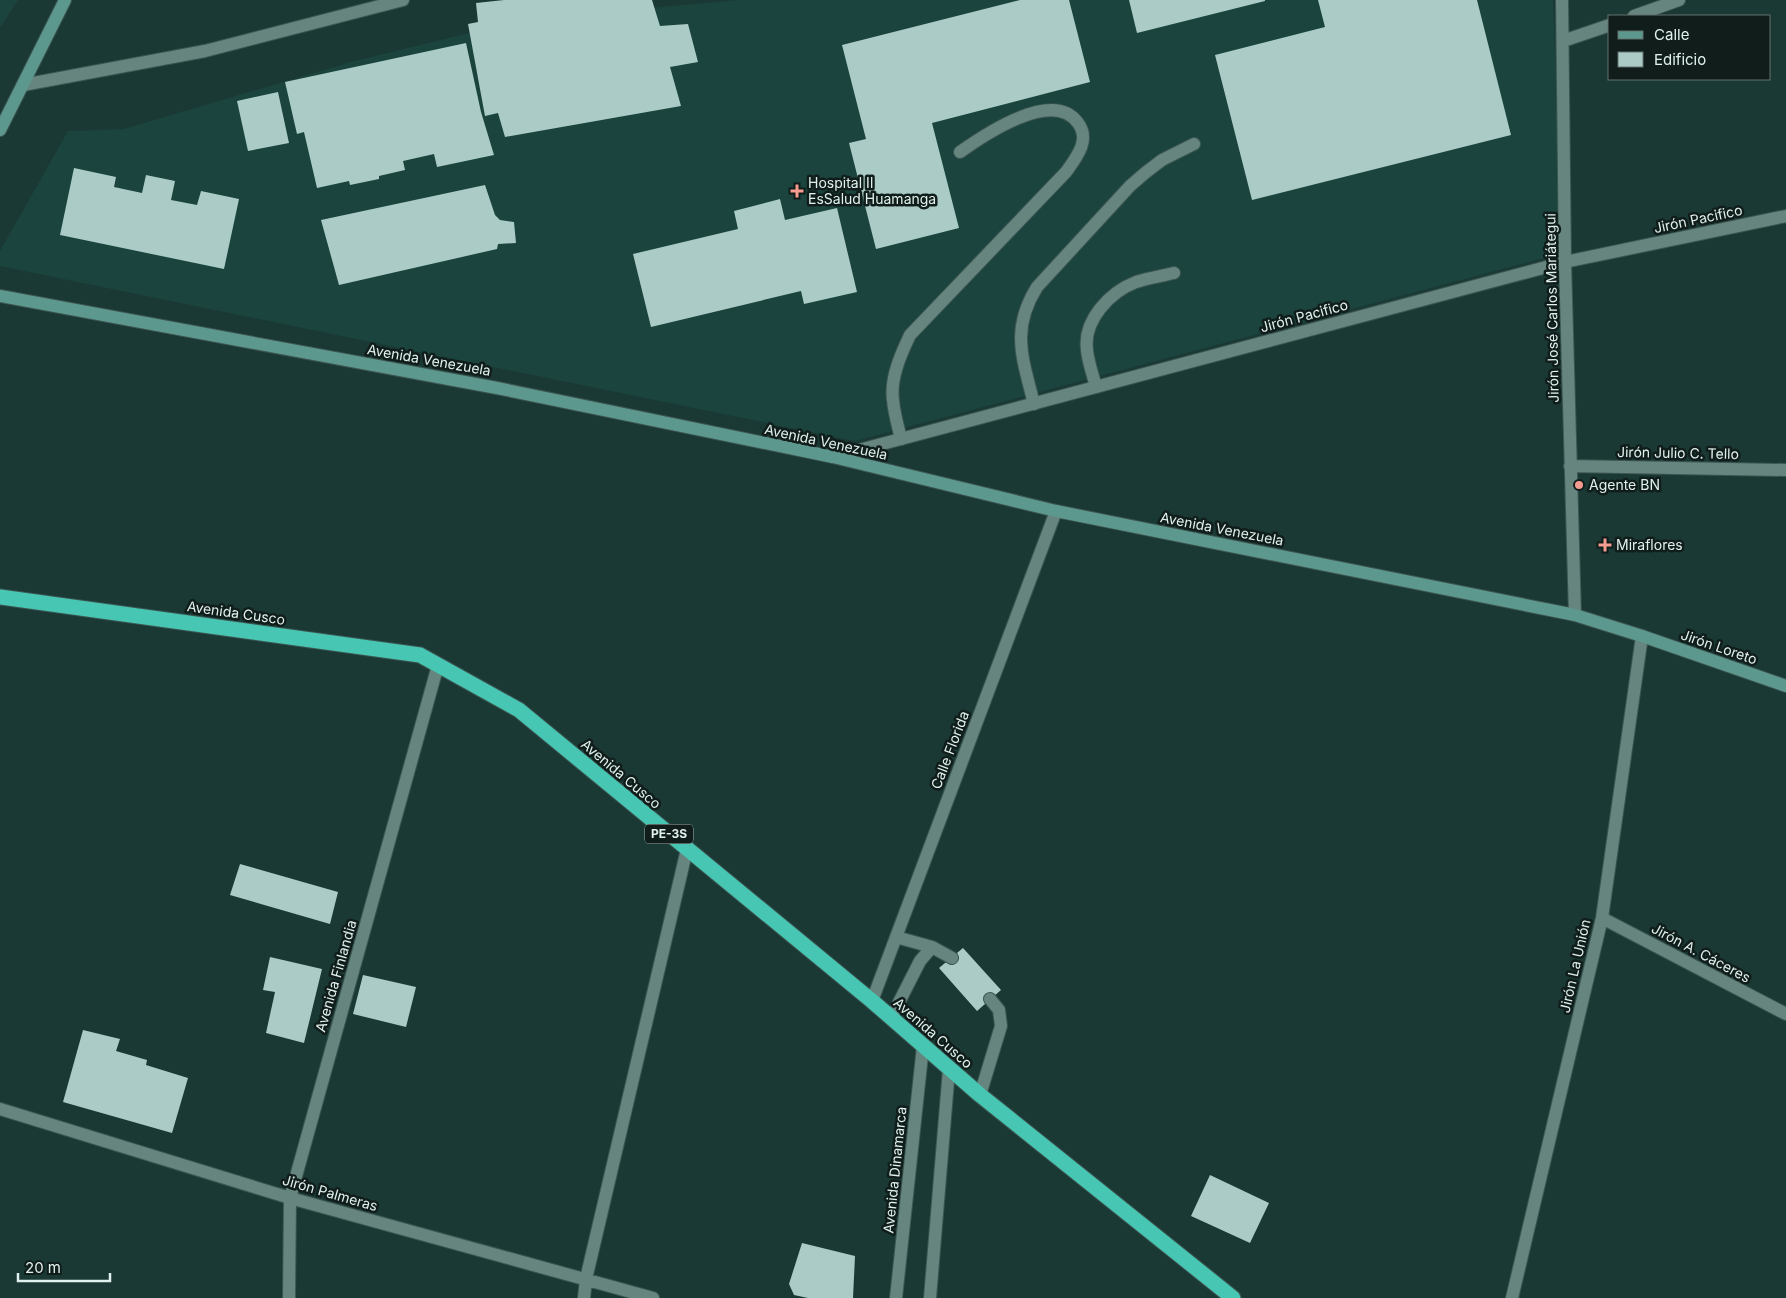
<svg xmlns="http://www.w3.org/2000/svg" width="1786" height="1298" font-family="Inter,sans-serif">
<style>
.built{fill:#1b443e}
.building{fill:#abccc6}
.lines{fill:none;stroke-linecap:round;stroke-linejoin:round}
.lane-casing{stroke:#3c5652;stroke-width:14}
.street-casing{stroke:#3c5652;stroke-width:14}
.secondary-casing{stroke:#3c5652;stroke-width:14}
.highway-casing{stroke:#3c5652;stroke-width:17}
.lane{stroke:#66857f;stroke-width:12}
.street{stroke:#66857f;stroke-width:12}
.secondary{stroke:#5d988f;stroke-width:12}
.highway{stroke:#47c6b3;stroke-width:15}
.poi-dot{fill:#f59c90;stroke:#101d1b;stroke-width:2}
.labels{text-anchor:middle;stroke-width:5;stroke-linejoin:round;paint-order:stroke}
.shield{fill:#101d1b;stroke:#a2b1ae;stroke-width:1}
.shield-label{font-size:12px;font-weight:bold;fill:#e0f1ed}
.poi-label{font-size:14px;fill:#e0f1ed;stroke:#101d1b;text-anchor:start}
.street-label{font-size:14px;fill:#e0f1ed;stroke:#101d1b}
</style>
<rect width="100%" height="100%" fill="#1b3934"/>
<path class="built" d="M0 0H18L0 28Z
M740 0H1553L1563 253 855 441 0 266V251L68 131 124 129 351 62 526 19Z"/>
<path class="building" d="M504 0H652L660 26 688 24 698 62 670 67 681 106 505 137 498 113 485 116 468 24 478 22 476 3Z
M1020 0H1069L1090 82 932 123 959 228 876 249 849 143 866 139 842 45Z
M1129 0H1265V1L1137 33Z
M1318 0H1477L1511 135 1252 200 1215 55 1325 27Z
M466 43 481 112 494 155 437 167 434 154 403 161 405 170 379 176V179L350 185 349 181 317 188 304 132 297 134 285 82Z
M278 92 289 143 248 151 237 101Z
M74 168 116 177 114 187 142 193 146 175 175 181 171 200 197 205 201 191 239 199 224 269 60 235Z
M485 185 495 215 500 220 514 222 516 243 498 244 497 249 339 285 321 220Z
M780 199 785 220 837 208 857 292 804 304 801 291 651 327 633 254 738 229 734 211Z
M240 864 338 892 330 924 230 895Z
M963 948 1001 990 977 1011 939 968Z
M270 957 322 969 304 1043 266 1033 275 992 263 990Z
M363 975 416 987 406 1027 353 1014Z
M83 1030 120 1039 116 1051 147 1060 146 1065 188 1078 172 1133 63 1102Z
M1210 1175 1269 1203 1250 1243 1191 1216Z
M802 1243 855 1256 853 1298H808L794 1295 789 1284Z"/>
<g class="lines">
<g class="lane-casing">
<path id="lane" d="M1096 387C1093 375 1088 362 1087 350 1083 320 1110 292 1136 282 1148 278 1162 276 1174 273
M1034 404C1023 359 1010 330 1037 287L1130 186 1145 173 1162 160 1194 144
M901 439C898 426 894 413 893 400 890 378 901 354 910 335L1066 172C1076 158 1091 140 1078 123 1053 88 984 135 960 152
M896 937 932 947 952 958
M891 1018 920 961 932 947
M980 1095 1001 1026 999 1010 990 999"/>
</g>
<g class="street-casing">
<path id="street" d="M1562 0 1565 262 1575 615
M1634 16 1679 0
M1563 41 1610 25
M23 85 205 51 403 0
M833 457 1565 262 1786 216
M1570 466 1786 470
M1602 918 1786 1014
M872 1001 1056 511
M0 1109 290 1198 653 1298
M289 1298 290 1198 438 665
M584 1298 586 1279 687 849
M896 1298 923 1046
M930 1298 949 1069
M1512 1298 1602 918 1642 636"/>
</g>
<g class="secondary-casing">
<path id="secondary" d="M0 130 65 0
M0 296 497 388 833 457 1056 511 1575 615 1642 636 1786 686"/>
</g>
<g class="highway-casing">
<path id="highway" d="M0 597 420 655 519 710 872 1001 980 1095 1233 1298"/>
</g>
<use href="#lane" class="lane"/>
<use href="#street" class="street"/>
<use href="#secondary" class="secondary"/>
<use href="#highway" class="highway"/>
</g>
<g class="poi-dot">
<path d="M794.5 183.5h5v5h5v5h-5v5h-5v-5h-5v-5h5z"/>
<circle cx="1579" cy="485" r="5"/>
<path d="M1602.5 537.5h5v5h5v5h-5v5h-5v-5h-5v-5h5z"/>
</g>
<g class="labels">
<rect class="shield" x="645" y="824.5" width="48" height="19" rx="4"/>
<g class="shield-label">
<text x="669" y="838">PE-3S</text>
</g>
<g class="poi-label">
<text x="808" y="188">Hospital II<tspan x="808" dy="16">EsSalud Huamanga</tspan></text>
<text x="1589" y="490">Agente BN</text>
<text x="1616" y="550">Miraflores</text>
</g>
<g class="street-label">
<text transform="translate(1698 219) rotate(-12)" y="5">Jirón Pacifico</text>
<text transform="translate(1552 308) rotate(-91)" y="5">Jirón José Carlos Mariátegui</text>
<text transform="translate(1304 316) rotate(-15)" y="5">Jirón Pacifico</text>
<text transform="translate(429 360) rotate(10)" y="5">Avenida Venezuela</text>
<text transform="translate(826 442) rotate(12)" y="5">Avenida Venezuela</text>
<text transform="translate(1678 453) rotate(1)" y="5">Jirón Julio C. Tello</text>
<text transform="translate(1222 529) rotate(11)" y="5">Avenida Venezuela</text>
<text transform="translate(236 613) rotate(8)" y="5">Avenida Cusco</text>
<text transform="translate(1719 647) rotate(19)" y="5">Jirón Loreto</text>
<text transform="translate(950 750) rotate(-69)" y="5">Calle Florida</text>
<text transform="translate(621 774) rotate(40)" y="5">Avenida Cusco</text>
<text transform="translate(1701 953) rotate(28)" y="5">Jirón A. Cáceres</text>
<text transform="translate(1575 966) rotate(-77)" y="5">Jirón La Unión</text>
<text transform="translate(336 976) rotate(-74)" y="5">Avenida Finlandia</text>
<text transform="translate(933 1033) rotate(41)" y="5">Avenida Cusco</text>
<text transform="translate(895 1170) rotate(-84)" y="5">Avenida Dinamarca</text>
<text transform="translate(330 1193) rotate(16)" y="5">Jirón Palmeras</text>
</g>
</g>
<rect x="1608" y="15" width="162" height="65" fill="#101d1b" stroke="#63726f"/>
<rect x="1618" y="31" width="25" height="8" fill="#5d988f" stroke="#63726f"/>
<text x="1654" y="40" font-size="15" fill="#e0f1ed">Calle</text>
<rect x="1618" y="52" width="25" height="15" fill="#abccc6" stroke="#63726f"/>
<text x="1654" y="65" font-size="15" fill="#e0f1ed">Edificio</text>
<path d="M18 1273v8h92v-8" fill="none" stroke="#e0f1ed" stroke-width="2.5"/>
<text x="25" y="1273" font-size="15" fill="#e0f1ed" stroke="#101d1b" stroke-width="4" paint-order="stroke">20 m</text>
</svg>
